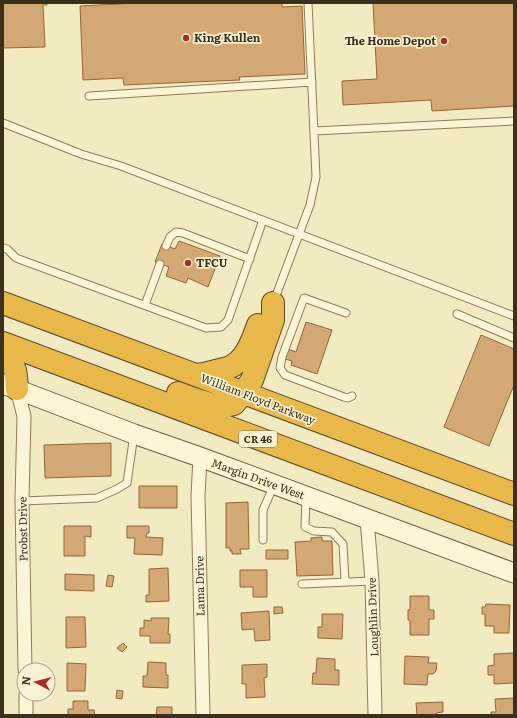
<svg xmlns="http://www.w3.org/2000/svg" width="517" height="718" font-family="Literata,serif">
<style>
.building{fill:#d4a874;stroke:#8f673a}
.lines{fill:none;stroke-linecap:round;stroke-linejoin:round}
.lane-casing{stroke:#8e7b57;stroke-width:9}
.street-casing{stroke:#8e7b57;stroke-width:15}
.secondary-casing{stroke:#6f5c3a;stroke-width:21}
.highway-casing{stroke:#5b482c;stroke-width:24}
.lane{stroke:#fcf5d6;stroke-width:7}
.street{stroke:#fcf5d6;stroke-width:13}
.secondary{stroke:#fcf5d6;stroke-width:19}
.highway{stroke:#e9b84b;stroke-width:22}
.poi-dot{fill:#a23121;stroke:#f9f2d2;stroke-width:1.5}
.labels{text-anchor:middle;stroke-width:3.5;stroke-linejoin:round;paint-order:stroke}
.shield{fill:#f9f2d2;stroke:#756a53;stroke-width:1}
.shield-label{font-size:10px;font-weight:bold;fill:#3c301d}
.poi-label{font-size:11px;font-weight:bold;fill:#3c301d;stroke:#f9f2d2;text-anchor:start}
.street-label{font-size:11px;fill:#3c301d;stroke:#f9f2d2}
</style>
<rect width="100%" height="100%" fill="#f2eac1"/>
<path class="building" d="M3 3H47V5H43L45 47 3 48Z
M139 3H282V7L302 6 305 74 239 77 240 80 124 85 123 78 83 80 80 6Z
M373 3H514V106L432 111 431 100 343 105 342 81 377 79Z
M179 241 220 256 208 287 188 278 186 283 166 276 169 267 155 262 162 244 175 249Z
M306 322 332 330 317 374 291 365 292 361 285 359 288 349 296 352Z
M481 335 514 349V385L489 446 444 427Z
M111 443V476L45 478 44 445Z
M139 486H177V508H139Z
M248 502 249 549H240L241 554H232V551H230V548H226V503Z
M64 526H91V537L85 536V556H64Z
M127 526H149V533H147L146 537 163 538 162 555 134 554 135 538H127Z
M322 537V541H332L333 575 297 576 295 542 311 541V538Z
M266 550H288V559H266Z
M168 568 169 601 146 602V595H149V569Z
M240 570H267V597H253V587H240Z
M65 574 94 575V591L65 590Z
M108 575 114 576 112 587 106 586Z
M410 596H429V610H434V619H429V635H410V620H408V610H410Z
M486 604 510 605 509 633H494V626H485V614H482V607H485Z
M274 607H282L283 613 274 614Z
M269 611 270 640 255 641 254 629 242 630 241 613Z
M322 614H343L342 639 318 638V627H322Z
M66 617H85L86 647 66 648Z
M151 618H169L168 634H170V643H150V636H140V628H144V620L151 621Z
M123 643 127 647 122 652 117 648Z
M514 653V683L494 684V675H488V666L494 665V654Z
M405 656 429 657 428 663H437L436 671 433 674H428L427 685 404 684Z
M317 658 335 659V670H339V685L312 684 313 673H316Z
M148 662 166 663V675H168V688L143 687V676H147Z
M67 663 86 664 85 691H67Z
M267 664V677L264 678 265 697 246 698V684H242V665Z
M117 690 123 691 122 699 116 698Z
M514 698V715H491V712H496L495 699Z
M73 701H88V710H94L95 715H68V709H73Z
M443 702V712L436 713V715H417L416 703Z
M157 707H172V715H156Z"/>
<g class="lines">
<g class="lane-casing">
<path id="lane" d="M89 96 312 82
M3 123 81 154 121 166 514 316
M314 131 514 121
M166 246 170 237 176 232 183 233 250 259
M3 248 7 249 16 258 206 328 221 327 228 320 263 220
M274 301 310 205 316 177 308 3
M145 305 160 264
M346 313 304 298 282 357 280 368 285 375 344 397 348 398 352 396
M457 314 514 338
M306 497 305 527 314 531 332 532 343 544 345 582
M22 501 97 498 117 489 127 483 134 434
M263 540V510L274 485
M302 584 372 581"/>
</g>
<g class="street-casing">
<path id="street" d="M17 389 24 416 22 501 25 670
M200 457 198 496 203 715
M367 519 372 581 375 715
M26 694V715"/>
</g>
<g class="secondary-casing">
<path id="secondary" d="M3 384 134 434 200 457 514 573"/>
</g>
<g class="highway-casing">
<path id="highway" d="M3 303 514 494
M3 343 514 534
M3 356C17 361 16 377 17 389
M195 375 204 374 228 368C246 361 252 341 258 325
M178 393 194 399 220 407 234 404 243 393 252 380 273 320V303"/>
</g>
<use href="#lane" class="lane"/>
<use href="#street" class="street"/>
<use href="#secondary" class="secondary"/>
<use href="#highway" class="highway"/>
</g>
<g class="poi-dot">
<circle cx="186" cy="38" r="4"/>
<circle cx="444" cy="41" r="4"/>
<circle cx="188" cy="263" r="4"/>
</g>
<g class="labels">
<rect class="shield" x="239" y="431" width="38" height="16" rx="3"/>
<g class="shield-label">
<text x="258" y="443">CR 46</text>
</g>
<g class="poi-label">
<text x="194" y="42">King Kullen</text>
<text x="436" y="45" text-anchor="end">The Home Depot</text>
<text x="196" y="267">TFCU</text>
</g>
<g class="street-label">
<text transform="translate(258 399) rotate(21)" y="4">William Floyd Parkway</text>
<text transform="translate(258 479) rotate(20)" y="4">Margin Drive West</text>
<text transform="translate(23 529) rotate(-91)" y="4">Probst Drive</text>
<text transform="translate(200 586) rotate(-91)" y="4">Lama Drive</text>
<text transform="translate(373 617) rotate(-92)" y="4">Loughlin Drive</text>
</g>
</g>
<rect width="517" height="718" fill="none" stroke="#3c301d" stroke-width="8"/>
<g transform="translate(36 682) rotate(277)"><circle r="19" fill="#f9f2d2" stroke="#ada48a"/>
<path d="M0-3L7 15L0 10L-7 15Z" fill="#a23121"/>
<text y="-6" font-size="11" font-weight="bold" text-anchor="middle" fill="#3c301d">N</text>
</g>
</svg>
